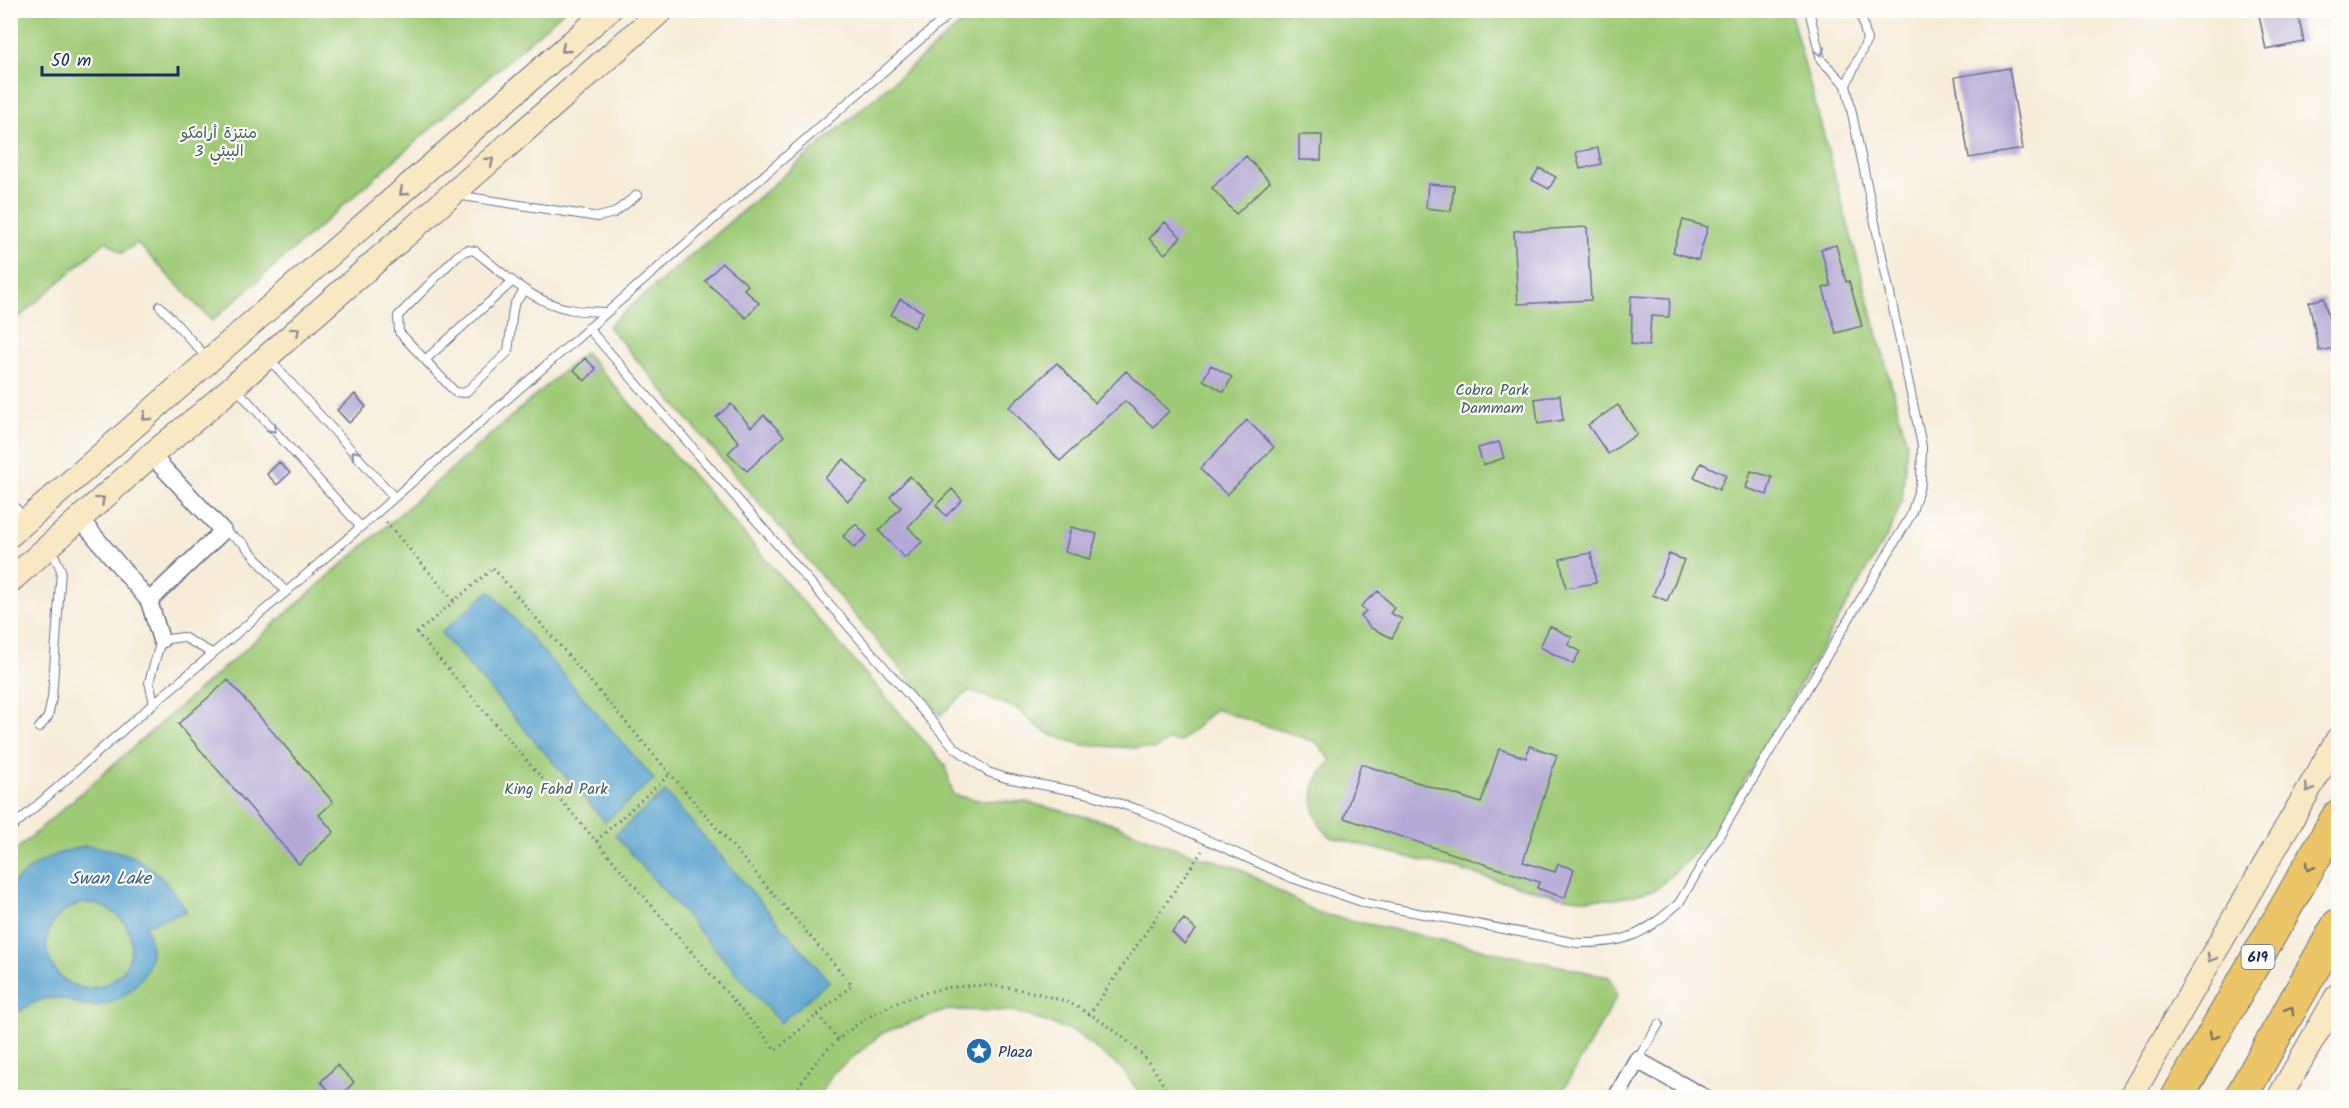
<svg xmlns="http://www.w3.org/2000/svg" width="2349" height="1108" font-family="Kalam,'Playpen Sans Arabic',sans-serif">
<style>
.green{fill:#9eca76;stroke:#5c7c6a;stroke-width:1.5}
.water{fill:#58a2cf;stroke:#3a6896;stroke-width:1.5;fill-rule:evenodd}
.building{fill:#b4a8d5}
.lines{fill:none;stroke-linecap:round;stroke-linejoin:round}
.lane-casing{stroke:#687189;stroke-width:10}
.street-casing{stroke:#687189;stroke-width:19}
.secondary-casing{stroke:#687189;stroke-width:26}
.highway-casing{stroke:#687189;stroke-width:34}
.path{stroke:#687189;stroke-width:3;stroke-dasharray:1.5 4.5;stroke-linecap:butt}
.lane{stroke:#fff;stroke-width:8}
.street{stroke:#fff;stroke-width:16}
.secondary{stroke:#f8e8c3;stroke-width:24}
.highway{stroke:#edc569;stroke-width:32}
.oneway{stroke:#8a8c90}
.oneway2{stroke:#8d97ae}
.oneway3{stroke:#797263}
.labels{text-anchor:middle;stroke-width:4.5;stroke-linejoin:round;paint-order:stroke}
.shield{fill:#fdfcf7;stroke:#5f6c8c;stroke-width:1.5}
.shield-label{font-size:15px;font-weight:bold;fill:#1b2f5e}
.park-label{font-size:16px;fill:#425e65;stroke:#fdfcf7}
.poi-label{font-size:16px;fill:#1b2f5e;stroke:#fdfcf7;text-anchor:start}
.water-label{font-size:18px;font-style:italic;fill:#335d8b;stroke:#fdfcf7}
</style>
<rect width="100%" height="100%" fill="#fdfcf7"/>
<filter id="ink" filterUnits="userSpaceOnUse"><feTurbulence type="fractalNoise" baseFrequency=".0167" numOctaves="2"/><feDisplacementMap in="SourceGraphic" scale="12" xChannelSelector="R" yChannelSelector="G"/><feConvolveMatrix kernelMatrix="1 2 1 2 8 2 1 2 1" color-interpolation-filters="sRGB"/></filter>
<filter id="wash" filterUnits="userSpaceOnUse"><feTurbulence type="fractalNoise" baseFrequency=".008" numOctaves="4" result="noise"/><feDisplacementMap in="SourceGraphic" scale="24" xChannelSelector="R" yChannelSelector="G"/><feGaussianBlur stdDeviation="1.35" result="paint"/><feColorMatrix in="noise" values="0 0 0 0 0 0 0 0 0 0 0 0 0 0 0 0 0 1.4 0 .05"/><feComposite in="paint" operator="in"/></filter>
<g filter="url(#wash)">
<rect width="100%" height="100%" fill="#f6ecd9"/>
<path class="green" d="M11 10H564V11L212 321 137 243 122 253 106 241 11 324Z
M976 11H1790L1907 443 1902 500 1891 529 1710 839 1655 890 1616 899H1581L1558 896 1331 837C1315 825 1310 804 1315 785 1318 776 1326 768 1331 760L1316 742 1215 709 1180 742 1169 740 1155 749 1083 745 1052 735 1035 725 1019 710 970 690 940 715 608 326Z
M585 352 945 765 953 795 978 800 1026 802 1111 823 1163 844 1238 868 1318 913 1609 977 1618 995 1559 1097H1142L1123 1070 1073 1031 1013 1011 947 1010 884 1032 832 1074 818 1097H11L10 855Z"/>
<path class="water" d="M490 591 654 779 605 822 441 633Z
M665 792 829 981 780 1023 615 835Z
M85 846C137 849 159 869 187 911L146 925C147 932 151 940 151 948 153 975 122 1004 96 1006 82 1007 69 999 55 998 39 997 21 1009 11 1019V886C32 862 55 853 85 846ZM82 903C110 903 137 923 130 955 127 967 119 977 108 983 55 1010 15 923 82 903Z"/>
<g id="blocks">
<path class="building" d="M2258 10H2297L2304 42 2266 50Z
M2009 68 2023 149 1969 158 1955 77Z
M1299 135H1322L1321 160H1299Z
M1598 148 1601 164 1580 169 1576 152Z
M1246 156 1270 182 1236 214 1212 188Z
M1539 168 1556 177 1549 189 1532 180Z
M1428 184 1454 186 1451 211 1426 208Z
M1683 220 1708 227 1698 260 1673 252Z
M1165 222 1181 237 1165 254 1149 239Z
M1587 227 1591 300 1518 304 1514 231Z
M1836 245 1846 282 1849 281 1862 326 1836 333 1823 288 1831 286 1821 249Z
M722 263 748 285 744 289 759 303 746 318 705 281Z
M1631 296 1670 298 1669 317 1651 316 1649 346 1631 344 1632 315H1630Z
M2324 298 2335 348 2319 351 2309 302Z
M900 299 923 312 914 328 891 315Z
M585 358 596 369 585 381 574 370Z
M1057 363 1095 403 1126 371 1169 411 1153 427 1125 401 1060 461 1009 407Z
M1211 365 1232 377 1224 392 1203 380Z
M355 394 366 407 349 423 337 410Z
M1560 395 1563 420 1538 424 1535 399Z
M731 404 751 427 764 415 784 436 747 471 728 453 739 442 716 417Z
M1618 405 1637 434 1608 454 1588 425Z
M1247 420 1274 447 1227 495 1200 469Z
M1499 442 1504 458 1483 465 1478 448Z
M844 459 867 483 848 501 825 478Z
M279 462 290 473 277 485 267 474Z
M1701 463 1726 475 1719 490 1694 477Z
M1751 471 1772 477 1767 495 1746 488Z
M910 476 934 499 908 527 922 542 905 558 879 531 901 507 890 497Z
M952 489 962 500 946 516 936 505Z
M856 524 867 536 854 548 843 536Z
M1071 527 1097 534 1090 559 1065 552Z
M1591 553 1596 583 1566 588 1560 559Z
M1669 554 1684 560 1667 601 1653 595Z
M1378 591 1394 608 1390 613 1402 619 1392 638 1371 628 1361 616 1366 611 1361 606Z
M1550 626 1572 637 1568 645 1580 651 1573 664 1540 647Z
M228 680 333 802 319 815 334 832 299 864 178 724Z
M1529 746 1557 755 1523 862 1555 872 1558 864 1574 869 1565 898 1537 888 1539 882 1344 818 1361 764 1481 803 1499 749 1526 758Z
M1184 919 1196 930 1184 944 1172 932Z
M337 1065 354 1082 339 1098H336L321 1082Z"/>
</g>
</g>
<g filter="url(#ink)">
<use href="#blocks" fill-opacity="0" stroke="#687189" stroke-width="1.5"/>
<g class="lines">
<g class="lane-casing">
<path id="lane" d="M1846 85 1867 40 1860 10
M456 195 598 217 614 213 637 195
M525 290 515 303 513 309 508 352 465 393 455 392 399 332 398 316 457 256 467 250 475 251C504 274 532 302 569 309 581 312 594 311 606 312
M160 306 208 359
M588 328 955 748 988 772 1006 778 1090 794 1140 810 1292 878 1365 903 1577 943C1627 944 1642 935 1679 903L1911 515 1921 482 1922 446 1846 85 1821 60 1809 10
M269 359 394 497
M425 360 513 281
M236 388 360 526
M10 502 25 518
M223 531 242 542 286 592
M154 703 149 682 161 640 183 637 212 653
M39 728 48 717 52 698 61 570 51 548
M10 829 154 703 286 592 954 10
M1637 1060 1659 1024"/>
</g>
<g class="street-casing">
<path id="street" d="M80 519 149 601 161 640
M149 601 223 531 151 455
M1616 1098 1637 1060 1705 1098"/>
</g>
<g class="secondary-casing">
<path id="secondary" d="M10 535 609 10
M10 581 151 455 203 413 662 10
M2130 1098 2338 739
M2279 1098 2338 995"/>
</g>
<g class="highway-casing">
<path id="highway" d="M2177 1098 2338 816
M2240 1098 2338 925"/>
</g>
<path class="path" d="M386 522 454 601
M493 568 852 985 776 1050 417 633Z
M596 841 670 774
M818 1015 839 1040
M1089 1015 1202 851
M793 1098C823 1034 897 990 966 986 992 984 1018 988 1043 995 1051 998 1061 999 1069 1003 1098 1017 1133 1041 1152 1067 1159 1077 1165 1087 1171 1098"/>
<use href="#lane" class="lane"/>
<use href="#street" class="street"/>
<use href="#secondary" class="secondary"/>
<use href="#highway" class="highway"/>
</g>
<defs><path id="oneway-chevron" d="M-2-3.5L2.5 0L-2 3.5" fill="none" stroke-width="1.6" stroke-linecap="round" stroke-linejoin="round" transform="scale(1.5)"/></defs>
<g class="oneway">
<use href="#oneway-chevron" transform="translate(565 49) rotate(139)"/>
<use href="#oneway-chevron" transform="translate(490 161) rotate(-41)"/>
<use href="#oneway-chevron" transform="translate(403 192) rotate(139)"/>
<use href="#oneway-chevron" transform="translate(296 331) rotate(-42)"/>
<use href="#oneway-chevron" transform="translate(146 417) rotate(139)"/>
<use href="#oneway-chevron" transform="translate(101 500) rotate(-42)"/>
<use href="#oneway-chevron" transform="translate(2309 789) rotate(120)"/>
<use href="#oneway-chevron" transform="translate(2211 958) rotate(120)"/>
</g>
<g class="oneway2">
<use href="#oneway-chevron" transform="translate(1820 52) rotate(72)"/>
<use href="#oneway-chevron" transform="translate(273 429) rotate(48)"/>
<use href="#oneway-chevron" transform="translate(355 454) rotate(-132)"/>
</g>
<g class="oneway3">
<use href="#oneway-chevron" transform="translate(2309 867) rotate(120)"/>
<use href="#oneway-chevron" transform="translate(2290 1010) rotate(-60)"/>
<use href="#oneway-chevron" transform="translate(2213 1036) rotate(120)"/>
</g>
</g>
<defs>
<g id="sight-disc" transform="scale(1.35)"><circle r="9.5" fill="#1f6fb2" stroke="#fdfcf7"/><path d="M0-6L1.8-2.2L6-1.7L2.9 1.2L3.7 5.4L0 3.3L-3.7 5.4L-2.9 1.2L-6-1.7L-1.8-2.2Z" fill="#fff"/></g>
</defs>
<g fill-rule="evenodd">
<use href="#sight-disc" x="979" y="1051"/>
</g>
<g class="labels">
<rect class="shield" x="2241.5" y="945" width="33" height="24" rx="4.5"/>
<g class="shield-label">
<text x="2258" y="962">619</text>
</g>
<g class="park-label">
<text x="219" y="138">منتزة أرامكو<tspan x="219" dy="18">البيئي 3</tspan></text>
<text x="1492" y="395">Cobra Park<tspan x="1492" dy="18">Dammam</tspan></text>
<text x="556" y="794">King Fahd Park</text>
</g>
<g class="poi-label">
<text x="998" y="1057">Plaza</text>
</g>
<g class="water-label">
<text x="110" y="884">Swan Lake</text>
</g>
</g>
<rect width="2349" height="1108" fill="none" stroke="#fdfcf7" stroke-width="36"/>
<path d="M42 66v9h136v-9" fill="none" stroke="#1b2f5e" stroke-width="3"/>
<text x="51" y="66" font-size="18" fill="#1b2f5e" stroke="#fdfcf7" stroke-width="4.5" paint-order="stroke">50 m</text>
</svg>
